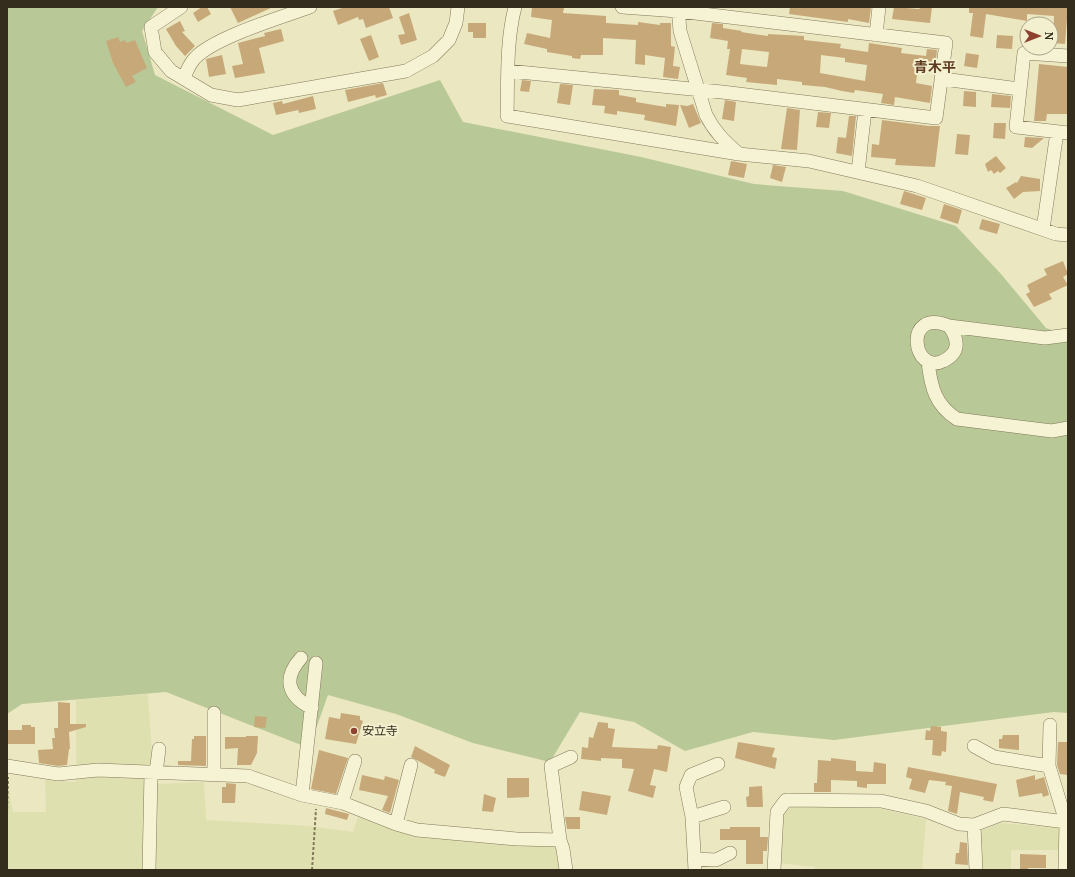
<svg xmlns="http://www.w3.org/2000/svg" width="1075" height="877" font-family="'PT Serif','Noto Sans JP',serif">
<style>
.farmland{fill:#dee0af}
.green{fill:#b8c896}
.building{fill:#c7a979;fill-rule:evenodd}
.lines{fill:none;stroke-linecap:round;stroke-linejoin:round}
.minor-casing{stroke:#83785a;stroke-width:14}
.path{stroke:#83785a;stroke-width:2;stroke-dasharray:3 2;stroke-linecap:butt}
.minor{stroke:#f6f3d4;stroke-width:13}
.poi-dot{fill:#8e412e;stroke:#f3f0d0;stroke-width:1.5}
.labels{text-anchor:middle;stroke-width:4;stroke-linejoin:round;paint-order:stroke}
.poi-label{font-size:12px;fill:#342d1d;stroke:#f3f0d0;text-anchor:start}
.quarter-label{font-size:14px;font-weight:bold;fill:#5e391f;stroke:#f3f0d0}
</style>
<rect width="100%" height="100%" fill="#ebe7c1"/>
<path class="farmland" d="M148 694 154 784 204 782 206 820 308 826 353 832 358 817 423 836 556 847 559 870H7V784L13 812H46L45 780 76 782V700Z
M792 806 878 808 926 819 922 870H815V867L779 863 780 817Z
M1000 823 1060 828 1062 850H1011V870H978L980 831Z"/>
<path class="green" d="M7 7H158L142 31 155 75 273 135 440 80 463 122 641 157 754 184 843 191 956 226 1001 274 1046 328 1068 336V713L1054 712 834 740 753 732 685 751 634 722 580 712 550 762 473 743 396 714 328 695 309 748 166 692 22 704 7 714Z"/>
<path class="building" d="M202 7H207L211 14 198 22 193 13Z
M230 7H273L238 23Z
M345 7H389L393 18 366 28 363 19 359 20 358 17 338 25 333 11Z
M532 7H558L564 8 563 13 606 16V23L638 25V22L660 25V23H671V46L675 47 673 66 680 67 678 79 663 77 665 58 645 55V65L635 64 636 40 603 38V55H581L580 59 572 58V56L547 52V49L524 44 527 33 550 38 552 20 531 17Z
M790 7H871L869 23 848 19V22L789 14Z
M894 7 919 9 921 7H932L930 23 892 19Z
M969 7H1068L1065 44 1053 43 1054 16 1027 14V21L986 14 983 38 970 36 973 13H969Z
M409 13 417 40 401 45 398 35 405 34 399 17Z
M180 21 185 31 182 32 195 46 185 56 176 46 166 29Z
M468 23H486V38H473V32H468Z
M712 23 723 24V28L742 31 741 32 768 36V34L804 36V40L841 44 840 48 868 52 869 43 902 48 901 53 926 56 927 49 937 50 935 68 918 66 916 83 932 86 930 103 895 97 894 105 881 103 883 94 855 90 854 93 842 91 825 87 802 85V82L777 79V85L746 82 747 78 726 75 730 49H727L728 41 710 38ZM742 49 769 52 767 67 740 64ZM821 55 845 58V62L867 65 865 81 820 73Z
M281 29 284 41 259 48 265 73 235 78 232 66 243 64 238 43 265 36 264 33Z
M371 35 379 57 369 61 360 39Z
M997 35 1013 36 1012 49 996 48Z
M118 37 120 42 125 40 126 43 135 40 147 68 132 76 136 82 126 87 113 63 106 41Z
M966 53 979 55 977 68 964 66Z
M222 55 226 74 209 77 206 59Z
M1039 64 1068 67V114H1047L1046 121H1034Z
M522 80 531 81 529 92 520 91Z
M383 83 387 95 376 98 375 95 348 102 345 90Z
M560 84 573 85 570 105 557 103Z
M594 89 619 90V95L636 98V102L666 107V104L679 105 676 126 644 120 645 115 617 111V115L604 113 605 106 592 105Z
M964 91 976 92V107L963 106Z
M992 94 1011 96 1010 108 991 107Z
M313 96 316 109 299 113 298 110 276 115 273 103 282 101 283 104Z
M725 100 736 102 734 121 722 119Z
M693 104 701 123 689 128 680 105 687 106Z
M787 108 800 110 797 150 781 149Z
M818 112 831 113 829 128 816 127Z
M849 116H856L852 156 836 153 838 137 846 138Z
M882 120 929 126H940L935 167 895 165 896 159 871 157 872 144 879 145Z
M994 123H1006L1005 139 993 138Z
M957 134 970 135 968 155 955 154Z
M1025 137 1044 138 1032 148 1024 147Z
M996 156 1006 168 1000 173 998 171 994 174 991 170 988 172 985 164Z
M731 161 747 164 744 178 728 175Z
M773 165 786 167 782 182 770 178Z
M1021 176 1040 179V191L1023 192 1014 199 1006 188 1016 182 1017 183Z
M904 191 926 198 922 210 900 204Z
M944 204 962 210 958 224 940 218Z
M982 219 1000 224 997 234 979 229Z
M1063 261 1068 274 1063 277 1068 285 1049 294 1052 299 1034 307 1026 294 1030 292 1027 285 1047 275 1044 269Z
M58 702 70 703V724H86V727L69 732 70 749H69L67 765 58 766 39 763 38 750 53 749 52 738H55L54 728H58Z
M341 713 360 716V720L363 721 356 744 325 739 329 717 340 719Z
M255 716 267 717 265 728 254 727Z
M598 722 608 723V728L615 729 612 747 657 749 658 745 671 747 667 772 654 769 650 785 656 786 653 798 628 791 634 769 622 768V759L601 758V761L581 759 582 747 588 748 589 737 593 738Z
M22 725H31V727H35V744H7V730H22Z
M931 726 941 727V731L947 732 946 752 942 751 941 756 932 755 933 740H925L926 730 930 731Z
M1003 735H1019V750L999 748V739H1002Z
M194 736H206V766L178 765V761H191L192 739H194Z
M246 736H258L257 753 251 765H237L238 748 225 749V737H246Z
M738 742 775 748 772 757 777 758 775 769 735 758Z
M1058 742H1068V775L1060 774 1057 765Z
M415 746 450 765 445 777 434 773 435 770 411 757Z
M319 750 348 758 336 794 311 789Z
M831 758 856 761V771L873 772 874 762 886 764V784H867V788L857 787V781L831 780V792H814V783H817L818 760 831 761Z
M908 767 997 784 993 802 983 800 984 797 960 792 957 814 948 811 952 786 945 785 946 782 929 780 925 793 909 789 912 779 906 777Z
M362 775 384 780 385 776 399 780 390 813 382 810 388 796 359 790Z
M1035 775V780L1044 777 1049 795 1043 797 1042 793 1019 797 1016 780Z
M507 778H529V797L507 798Z
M226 783 236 784 235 803H222V787H226Z
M762 786 763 807H747L746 797 749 796V787Z
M582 791 611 796 607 815 579 810Z
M484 794 496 798 493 812 482 811Z
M326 808 349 814 347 820 325 814Z
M565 817H580V829H567Z
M730 827H760V837H768L767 851H763V864H746V840H720V829H730Z
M960 842 967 843 968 865 955 864 956 853H959Z
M1020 854 1046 855V868H1028V870H1020Z"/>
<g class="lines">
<g class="minor-casing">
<path id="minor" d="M181 7 151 27 155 52 171 71 211 95 238 100 406 71 433 56 449 40 456 23 458 7
M515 7C506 42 508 80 507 116L739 154 809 161 917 186 1056 234 1068 235
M678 7 680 31 706 115C714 131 724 141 738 153
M876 35 879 7
M1068 56 1024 53 1016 127 1068 133
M508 71 722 92 936 118 946 43 678 11 622 7
M184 77C187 71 190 63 195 58 215 37 280 18 310 7
M943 79 1019 89
M858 172 865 110
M1043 229 1057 132
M949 326C959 340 960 353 943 361 913 376 902 307 949 326L1045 338 1068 335
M928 362C931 387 935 405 957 419L1052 431 1068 428
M301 658C283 678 287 696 312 708
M1050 725 1049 766 1066 822H1068
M974 746 994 757 1049 766
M7 766 58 774 98 770 248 776 302 795 343 803 396 824 417 830 517 839 560 840 563 849 566 870
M156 773 159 749
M214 775V713
M302 795 316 663
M342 802 355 761
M692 817 724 807
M396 824 411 765
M974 825 976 870
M560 840 551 766 571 757
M696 859 716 860 730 853
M149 870 151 773
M695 870 692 817 686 787 691 775 718 764
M774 870 777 812 786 800 881 801 926 811 959 824 974 825 1003 814 1066 822 1065 870"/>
</g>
<path class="path" d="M7 814 8 777
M312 870 316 809"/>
<use href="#minor" class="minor"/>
</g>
<circle class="poi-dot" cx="354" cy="731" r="4"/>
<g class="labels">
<g class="poi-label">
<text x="362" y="735">安立寺</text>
</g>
<g class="quarter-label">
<text x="935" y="72">青木平</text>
</g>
</g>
<rect width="1075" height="877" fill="none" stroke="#342d1d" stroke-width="16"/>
<g transform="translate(1039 36) rotate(90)"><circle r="19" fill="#f3f0d0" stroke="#a7a288"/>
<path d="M0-3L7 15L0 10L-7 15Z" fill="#8e412e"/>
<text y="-6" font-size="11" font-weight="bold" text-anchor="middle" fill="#342d1d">N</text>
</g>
</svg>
